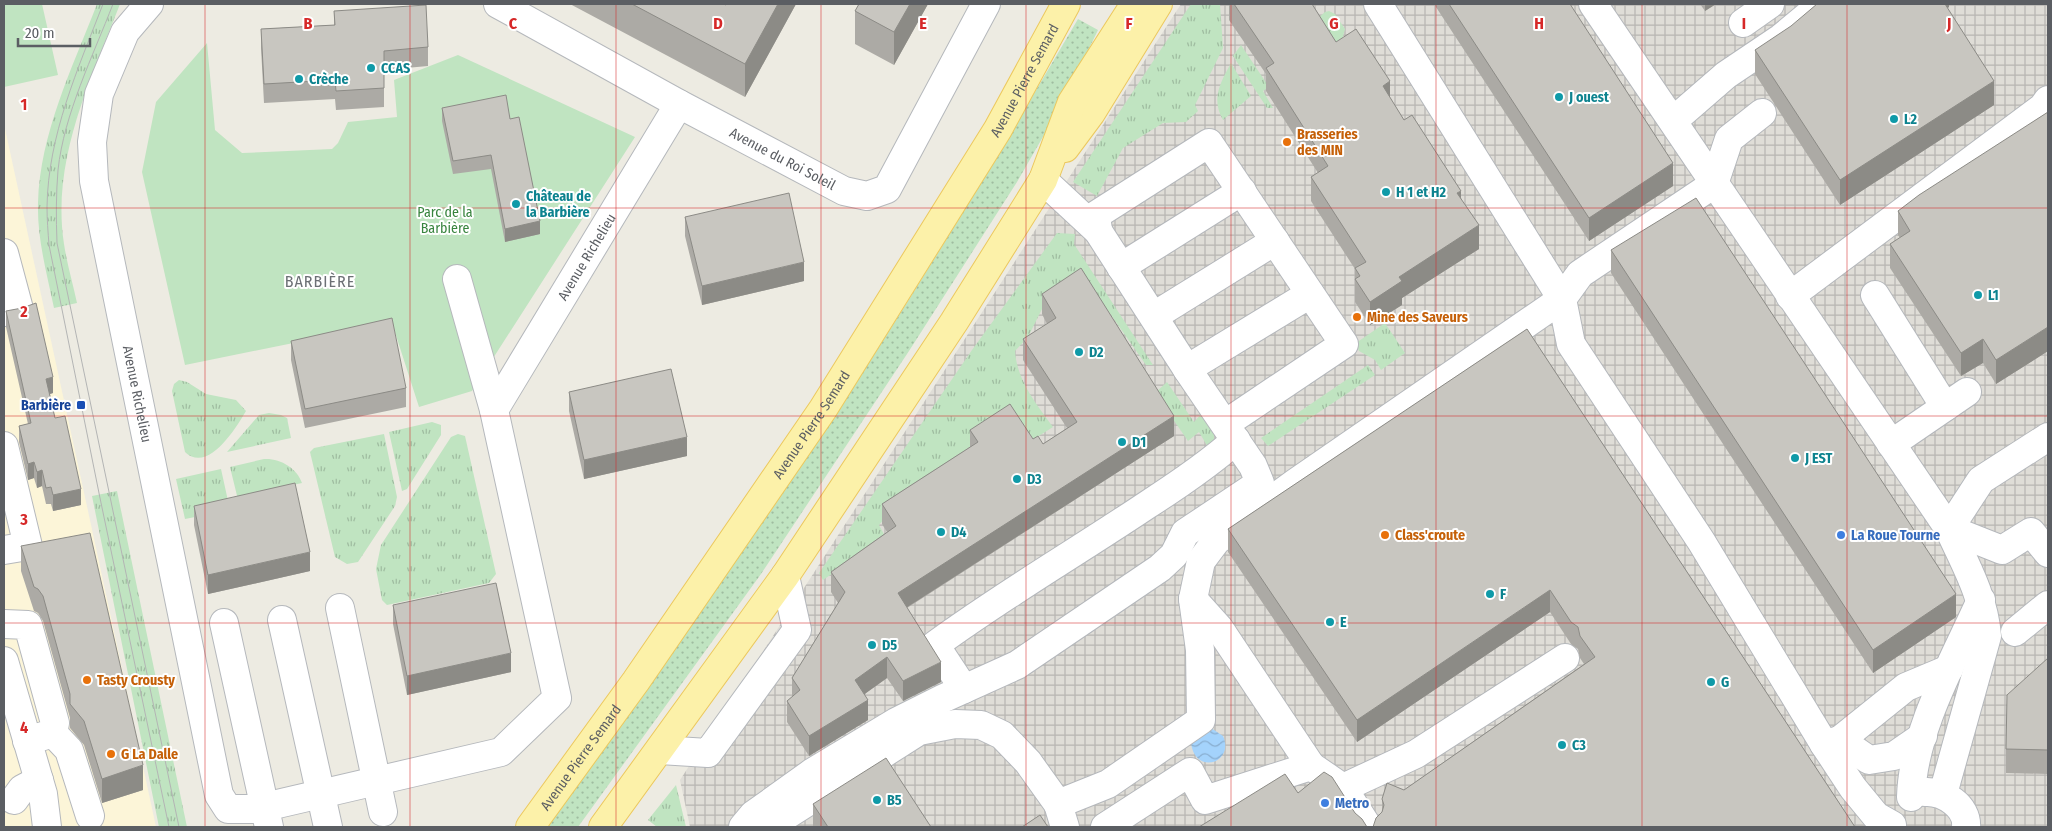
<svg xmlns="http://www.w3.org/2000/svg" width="2052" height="831" font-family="'Fira Sans Condensed',sans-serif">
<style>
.commercial{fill:#fcf5d8}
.industrial{fill:url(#industrial-grid)}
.grass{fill:url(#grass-tufts)}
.park{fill:#c0e4c1}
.garden{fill:url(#garden-dots)}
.water{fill:url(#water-waves)}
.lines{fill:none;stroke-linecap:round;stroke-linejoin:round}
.minor-casing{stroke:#b5b8bc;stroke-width:30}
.major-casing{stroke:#ecc85d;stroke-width:30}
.minor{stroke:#fff;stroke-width:28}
.major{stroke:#fcf1a9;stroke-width:28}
.tram{stroke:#b3b4b4;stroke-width:1}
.wall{fill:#acaaa5}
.shaded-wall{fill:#8c8b86}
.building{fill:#c8c6c0;stroke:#8c8b86}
.grid{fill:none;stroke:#d62828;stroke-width:1;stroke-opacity:0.55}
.culture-dot{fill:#0f9aa8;stroke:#fff;stroke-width:2}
.food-dot{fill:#e8710a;stroke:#fff;stroke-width:2}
.transit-dot{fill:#1a4fb4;stroke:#fff;stroke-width:2}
.shop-dot{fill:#3f7fe0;stroke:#fff;stroke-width:2}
.labels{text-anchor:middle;stroke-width:4;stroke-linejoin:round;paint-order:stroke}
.culture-label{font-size:14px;font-weight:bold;fill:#0d838f;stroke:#fff;text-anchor:start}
.street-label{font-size:14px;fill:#5b5e63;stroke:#fff}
.food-label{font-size:14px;font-weight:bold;fill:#c56008;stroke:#fff;text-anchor:start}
.park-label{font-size:14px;fill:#38843e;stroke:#fff}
.transit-label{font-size:14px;font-weight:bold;fill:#164399;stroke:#fff;text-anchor:end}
.shop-label{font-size:14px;font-weight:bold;fill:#366cbe;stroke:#fff;text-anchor:start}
.quarter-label{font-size:16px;letter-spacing:1px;fill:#6c7075;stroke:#fff}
.grid-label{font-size:16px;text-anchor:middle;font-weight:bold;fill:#d62828;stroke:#fff;stroke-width:4;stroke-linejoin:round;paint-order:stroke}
</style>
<defs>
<pattern id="industrial-grid" width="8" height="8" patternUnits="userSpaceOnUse" patternTransform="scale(1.25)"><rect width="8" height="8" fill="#dfddd7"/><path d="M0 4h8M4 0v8" fill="none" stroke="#b8b6b2"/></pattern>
<pattern id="grass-tufts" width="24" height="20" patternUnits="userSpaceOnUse" patternTransform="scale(1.25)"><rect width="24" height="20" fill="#c0e4c1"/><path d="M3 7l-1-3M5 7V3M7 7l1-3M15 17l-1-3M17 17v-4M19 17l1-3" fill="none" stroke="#9fbca0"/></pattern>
<pattern id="garden-dots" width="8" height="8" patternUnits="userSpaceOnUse" patternTransform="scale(1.25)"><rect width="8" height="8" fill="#c0e4c1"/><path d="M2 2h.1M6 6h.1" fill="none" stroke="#9fbca0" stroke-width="1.8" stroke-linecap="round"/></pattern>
<pattern id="water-waves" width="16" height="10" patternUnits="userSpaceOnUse" patternTransform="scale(1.25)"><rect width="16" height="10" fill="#a4d3fc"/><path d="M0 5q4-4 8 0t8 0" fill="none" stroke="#89aed0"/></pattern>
</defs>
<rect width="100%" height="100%" fill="#edebe2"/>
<path class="commercial" d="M4 124 93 534 156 827H4Z"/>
<path class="industrial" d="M1181 4H2048V827H690L680 780Z"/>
<path class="grass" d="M97 4H120C91 79 51 160 64 244 67 264 73 284 77 303L54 308C47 274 37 239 38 203 40 133 72 69 97 4Z
M1191 4H1220L1223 48 1195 105 1198 111 1186 122 1163 123 1123 148 1097 196 1073 182Z
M1329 11 1335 14 1345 29 1342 40 1330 47 1318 18 1325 12Z
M1241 45 1269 87 1263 91 1273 108H1267L1233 56Z
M1231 63 1251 96 1223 120C1211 99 1220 83 1231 63Z
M1057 233 1075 234 1074 244 1153 365H1146L1088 282 1042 309 1028 337 1015 351C1017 380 1036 404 1053 427L1026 444 885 518 879 525 891 547 867 550 823 580 819 573 972 350Z
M1385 323 1405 353 1381 370 1375 360 1359 351 1356 343Z
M1368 365 1375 375 1268 446 1261 438Z
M179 380 187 382 206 394 236 400 246 411C236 428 208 474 185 452L172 391 174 384Z
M1167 382 1194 422 1203 412 1214 425V443L1209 449 1199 432 1188 441 1155 393Z
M269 413 281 415 287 418 291 438 227 452 259 415Z
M432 422 441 425V435L407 489 402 491 389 432Z
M384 434 397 497 395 506 362 556 358 562 347 564 335 557 310 452 314 448Z
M458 434 465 436 496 574 489 583 387 605 382 600 376 569 381 545 451 437Z
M264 459C280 458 297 468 302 483L284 487 241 512 230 467Z
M221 469 230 510 185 519 176 479Z
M117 491 187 827H159L92 496Z
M676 785 686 827H657L648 820Z"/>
<path class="park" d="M4 4H42L58 75 4 87Z
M207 43 215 130 242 153 332 149 338 143 348 122 397 117 394 80 458 55 635 137 472 391 419 407 392 323 185 365 142 172 156 102Z"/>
<path class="garden" d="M1078 19 1098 30 1063 102 1017 182 909 351 761 574 578 827H543C637 700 730 573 817 442 909 304 994 162 1078 19Z"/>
<path class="water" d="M1211 728 1223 736C1235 763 1195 776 1191 743Z"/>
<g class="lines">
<g class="minor-casing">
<g id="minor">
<path id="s1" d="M149 4 125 32 99 94 92 142 94 181 219 795 228 809H256L501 752 557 698 494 410 457 279"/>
<path id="s2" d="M498 4 679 104 844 191 867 196 887 189 986 4"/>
<path d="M1378 4 1562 299 1580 274 1714 184 1729 139 1762 113"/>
<path d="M1593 4 1949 529 2002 550 2031 532 2048 553"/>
<path d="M1743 23 1770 4"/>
<path d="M1673 121 1726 75 1781 38 1822 4"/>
<path d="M1098 231 1096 215 1209 143 1344 344 1225 424"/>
<path d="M4 253 19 309 4 312"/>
<path d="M1121 267 1242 191"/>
<path d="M1875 295 1945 407"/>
<path d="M1790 296 2043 107 2048 100"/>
<path d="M1154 316 1275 241"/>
<path d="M1187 369 1310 294"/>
<path id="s3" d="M494 410 679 104"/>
<path d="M1891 444 1967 392"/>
<path d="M4 550 28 546 4 446"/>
<path d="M1193 599 1219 628 1311 766 1343 788 1368 827"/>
<path d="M340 608 383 812"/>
<path d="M282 620 328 827"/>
<path d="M224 623 269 827"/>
<path d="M4 624 28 625 55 723 53 733 27 741"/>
<path d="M2015 632 2048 605"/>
<path d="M4 661 43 794 47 827"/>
<path d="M964 689 935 645C1003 595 1077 552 1147 505 1178 485 1208 465 1236 440"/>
<path d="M53 733 69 750 90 816"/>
<path d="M1840 740 1906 687 1949 669"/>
<path d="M1824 744 1840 740 1869 760 1894 756 1923 736"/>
<path d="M660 750 708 753 797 630 785 576"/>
<path d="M1343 788 1416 754 1565 658"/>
<path d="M1925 792C1943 791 1968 806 1966 827"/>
<path d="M1943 794 1987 636C1984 597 1965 564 1949 529L1981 480 2048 437"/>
<path d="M1911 797C1913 730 1954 660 1981 600"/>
<path d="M14 800 22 789 39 780"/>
<path d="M1058 804 1065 827"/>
<path d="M743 827 753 815 813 772 896 722 942 699 1017 665 1160 568 1174 555 1185 533 1260 483 1253 466 1187 369 1098 231 1043 180"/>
<path d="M768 827 919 731 955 724 981 725 1002 735 1028 762 1058 804 1108 784 1201 720 1200 650 1193 599 1201 561 1216 541 1295 483 1562 299 1571 344 1701 541 1824 744 1853 788 1876 816 1892 825"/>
<path d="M1105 827 1190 772 1205 800 1311 766"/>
</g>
</g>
<g class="major-casing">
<g id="major">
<path d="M1065 148 1091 113 1158 4"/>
<path id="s4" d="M530 827 636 681 823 409 998 129 1066 4"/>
<path d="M603 827 785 576 954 322 1043 180 1072 102 1135 4"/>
</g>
</g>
<use href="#minor" class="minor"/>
<use href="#major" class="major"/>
<path class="tram" d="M103 4C78 69 48 135 47 207 47 219 48 232 49 245L100 498 169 827
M113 4C93 56 64 114 58 170 56 194 56 218 57 243L179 827"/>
</g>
<path class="wall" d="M570 4H724L726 5 796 4 745 97Z
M859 4H928L894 65 855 44V11Z
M1229 4H1312L1336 42 1390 98 1404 120 1461 198 1479 249 1402 298V305L1370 325 1355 302V269L1311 201V177L1318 173 1266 91V74L1229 20Z
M1434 4H1570L1673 186 1589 241Z
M1700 4H1716L1705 11Z
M1949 4V7L1947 8 1994 105 1840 205 1755 74V50Z
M334 11 428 47V66L384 70V107L336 110 335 99 264 103 261 48V29L334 25Z
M442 108 510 119 540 234 505 242 491 169 453 174 442 121Z
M2048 112V351L1996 384 1983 363 1961 376 1890 268V244L1900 238 1898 235V211Z
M685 217 804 281 702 305 685 236Z
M1611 250 1956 617 1873 673 1611 273Z
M1042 294 1174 436 907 608 941 682 903 701 887 678 864 694 868 720 809 756 787 722V701L792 697V678L838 603 831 592V572L887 532 882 524V504L970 447V430L1033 439 1043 444 1067 428 1023 360V339L1047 324 1042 314Z
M6 311 53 393 50 394 55 418 81 505 53 511 51 504H46L42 486 37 488 34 478 28 480 19 442V426L28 424 6 327Z
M1527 329 1855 827 1382 812V799L1404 790 1584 664 1580 658 1578 649 1571 644 1550 612 1357 742 1228 552V529Z
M291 341 406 388V407L305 428 291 360Z
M569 392 687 456 584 479 569 411Z
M194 506 310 571 208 594 194 525Z
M21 546 143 790 102 803 84 745 70 728V718L43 621 38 613 34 611 21 571Z
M393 605 511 672 407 695 393 624Z
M2048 658V774L2006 773V749Z
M813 804 931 827H814L813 826Z"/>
<path class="shaded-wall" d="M778 4H796L745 97V64Z
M910 4H928L894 65V32Z
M1705 4H1716L1705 11Z
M1938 4H1949V7L1942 12Z
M1390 81V105L1383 86Z
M1994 81V105L1840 205V180Z
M1673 163V186L1589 241V218Z
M1461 191V214L1457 193Z
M540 221V234L505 242V229Z
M1479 225V249L1402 298V305L1370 325V302L1399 277Z
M804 262V281L702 305V286Z
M2048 327V351L1996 384V360Z
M1983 339V363L1961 376V353Z
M53 377V393L46 395V379Z
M1174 416V436L898 613V593Z
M687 437V456L584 479V460Z
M34 462V478L28 480V464Z
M42 470V486L37 488V472Z
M81 489V505L53 511V495Z
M310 552V571L208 594V575Z
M1550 590V612L1357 742V720Z
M1956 594V617L1873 673V650Z
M511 653V672L407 695V676Z
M887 657V678L855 701V680Z
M941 662V682L903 701V681Z
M868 700V720L809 756V736Z
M143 765V790L102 803V779Z"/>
<path class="building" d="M632 4H724L726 5 727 4H778L745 64Z
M859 4H910L894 32 855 11Z
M1234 4H1312L1336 42 1356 29 1390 81 1383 86 1404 120 1412 115 1461 191 1457 193 1479 225 1399 277 1402 281 1370 302 1355 279 1360 276 1355 268 1366 262 1311 177 1328 166 1266 68 1274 63Z
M1449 4H1570L1673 163 1589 218Z
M1817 4H1945L1994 81 1840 180 1755 50 1791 26Z
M426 5 428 47 384 51V88L336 91 335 80 264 84 261 29 335 25 334 11Z
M506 95 510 119 519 117 540 221 505 229 491 155 453 161 442 108Z
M2048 112V327L1996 360 1983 339 1961 353 1890 244 1910 231 1898 211 1919 195Z
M789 193 804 262 702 286 685 217Z
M1696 198 1956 594 1873 650 1611 250Z
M1081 268 1174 416 898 593 941 662 903 681 887 657 855 680 868 700 809 736 787 701 800 690 792 678 845 592 831 572 896 526 882 504 978 442 970 430 1010 404 1033 439 1038 436 1043 444 1077 422 1023 339 1056 318 1042 294Z
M36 303 53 377 46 379 55 418 65 416 81 489 53 495 51 487 46 488 42 470 37 472 34 462 28 464 19 426 31 423 6 311 22 308Z
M392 318 406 388 305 409 291 341Z
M1527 329 1855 827H1373L1376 818 1382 812 1384 805 1382 799 1387 783 1404 790 1595 657 1580 636 1578 627 1571 622 1550 590 1357 720 1228 529Z
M671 369 687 437 584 460 569 392Z
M295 483 310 552 208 575 194 506Z
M90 533 143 765 102 779 84 721 70 704V694L43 596 38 589 34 587 21 546Z
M496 583 511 653 407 676 393 605Z
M2048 658V750L2006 749 2007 695Z
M886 758 931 827H828L813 804Z
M1324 772 1332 777 1355 813 1362 819 1367 827H1199L1285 774 1298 793Z
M1040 815 1048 827H1022Z"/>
<path class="grid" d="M205 4V827M410 4V827M616 4V827M821 4V827M1026 4V827M1231 4V827M1436 4V827M1642 4V827M1847 4V827M4 208H2048M4 416H2048M4 623H2048"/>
<g class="culture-dot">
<circle cx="371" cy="68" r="5"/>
<circle cx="299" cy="79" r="5"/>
<circle cx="1559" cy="97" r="5"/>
<circle cx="1894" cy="119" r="5"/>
<circle cx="1386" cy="192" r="5"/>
<circle cx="516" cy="204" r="5"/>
<circle cx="1978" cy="295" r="5"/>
<circle cx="1079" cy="352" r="5"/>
<circle cx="1122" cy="442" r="5"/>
<circle cx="1795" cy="458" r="5"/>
<circle cx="1017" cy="479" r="5"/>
<circle cx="941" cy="532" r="5"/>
<circle cx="1490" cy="594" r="5"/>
<circle cx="1330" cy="622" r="5"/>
<circle cx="872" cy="645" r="5"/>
<circle cx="1711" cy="682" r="5"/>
<circle cx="1562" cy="745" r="5"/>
<circle cx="877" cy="800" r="5"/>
</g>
<g class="food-dot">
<circle cx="1287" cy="142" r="5"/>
<circle cx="1357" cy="317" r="5"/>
<circle cx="1385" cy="535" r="5"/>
<circle cx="87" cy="680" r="5"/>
<circle cx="111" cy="754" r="5"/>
</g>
<rect class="transit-dot" x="76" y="400" width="10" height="10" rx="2.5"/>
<g class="shop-dot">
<circle cx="1841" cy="535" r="5"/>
<circle cx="1325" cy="803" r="5"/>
</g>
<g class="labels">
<g class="culture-label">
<text x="381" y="73">CCAS</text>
<text x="309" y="84">Crèche</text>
<text x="1569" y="102">J ouest</text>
<text x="1904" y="124">L2</text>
<text x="1396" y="197">H 1 et H2</text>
<text x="526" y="201">Château de<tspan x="526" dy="16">la Barbière</tspan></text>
<text x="1988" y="300">L1</text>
<text x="1089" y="357">D2</text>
<text x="1132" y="447">D1</text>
<text x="1805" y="463">J EST</text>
<text x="1027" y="484">D3</text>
<text x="951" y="537">D4</text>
<text x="1500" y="599">F</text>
<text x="1340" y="627">E</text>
<text x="882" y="650">D5</text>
<text x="1721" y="687">G</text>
<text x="1572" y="750">C3</text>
<text x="887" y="805">B5</text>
</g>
<g class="street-label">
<text dy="5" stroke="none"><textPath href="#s4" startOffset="896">Avenue Pierre Semard</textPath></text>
<text dy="5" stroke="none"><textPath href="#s2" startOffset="324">Avenue du Roi Soleil</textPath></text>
<text dy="5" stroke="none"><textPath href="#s3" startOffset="179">Avenue Richelieu</textPath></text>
<text dy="5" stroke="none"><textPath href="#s1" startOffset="409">Avenue Richelieu</textPath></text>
<text dy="5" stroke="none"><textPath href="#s4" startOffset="491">Avenue Pierre Semard</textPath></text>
<text dy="5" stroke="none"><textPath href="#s4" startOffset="86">Avenue Pierre Semard</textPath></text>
</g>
<g class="food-label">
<text x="1297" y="139">Brasseries<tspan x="1297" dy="16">des MIN</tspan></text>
<text x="1367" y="322">Mine des Saveurs</text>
<text x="1395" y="540">Class'croute</text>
<text x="97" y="685">Tasty Crousty</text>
<text x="121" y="759">G La Dalle</text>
</g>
<g class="park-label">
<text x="445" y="217">Parc de la<tspan x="445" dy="16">Barbière</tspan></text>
</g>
<g class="transit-label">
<text x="71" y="410">Barbière</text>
</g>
<g class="shop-label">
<text x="1851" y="540">La Roue Tourne</text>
<text x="1335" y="808">Metro</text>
</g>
<g class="quarter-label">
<text x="320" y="287">BARBIÈRE</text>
</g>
</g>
<g class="grid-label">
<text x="308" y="29">B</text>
<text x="513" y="29">C</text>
<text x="718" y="29">D</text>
<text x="923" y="29">E</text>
<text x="1129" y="29">F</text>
<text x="1334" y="29">G</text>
<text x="1539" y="29">H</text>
<text x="1744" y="29">I</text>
<text x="1949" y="29">J</text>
<text x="24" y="110">1</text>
<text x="24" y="317">2</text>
<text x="24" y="525">3</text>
<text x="24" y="733">4</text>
</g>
<rect width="2052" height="831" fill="none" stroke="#5b5e63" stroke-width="10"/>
<path d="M18 38v8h72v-8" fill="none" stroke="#5b5e63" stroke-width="2.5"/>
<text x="25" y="38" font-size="15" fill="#5b5e63" stroke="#ffffff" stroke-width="4" paint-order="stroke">20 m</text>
</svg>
